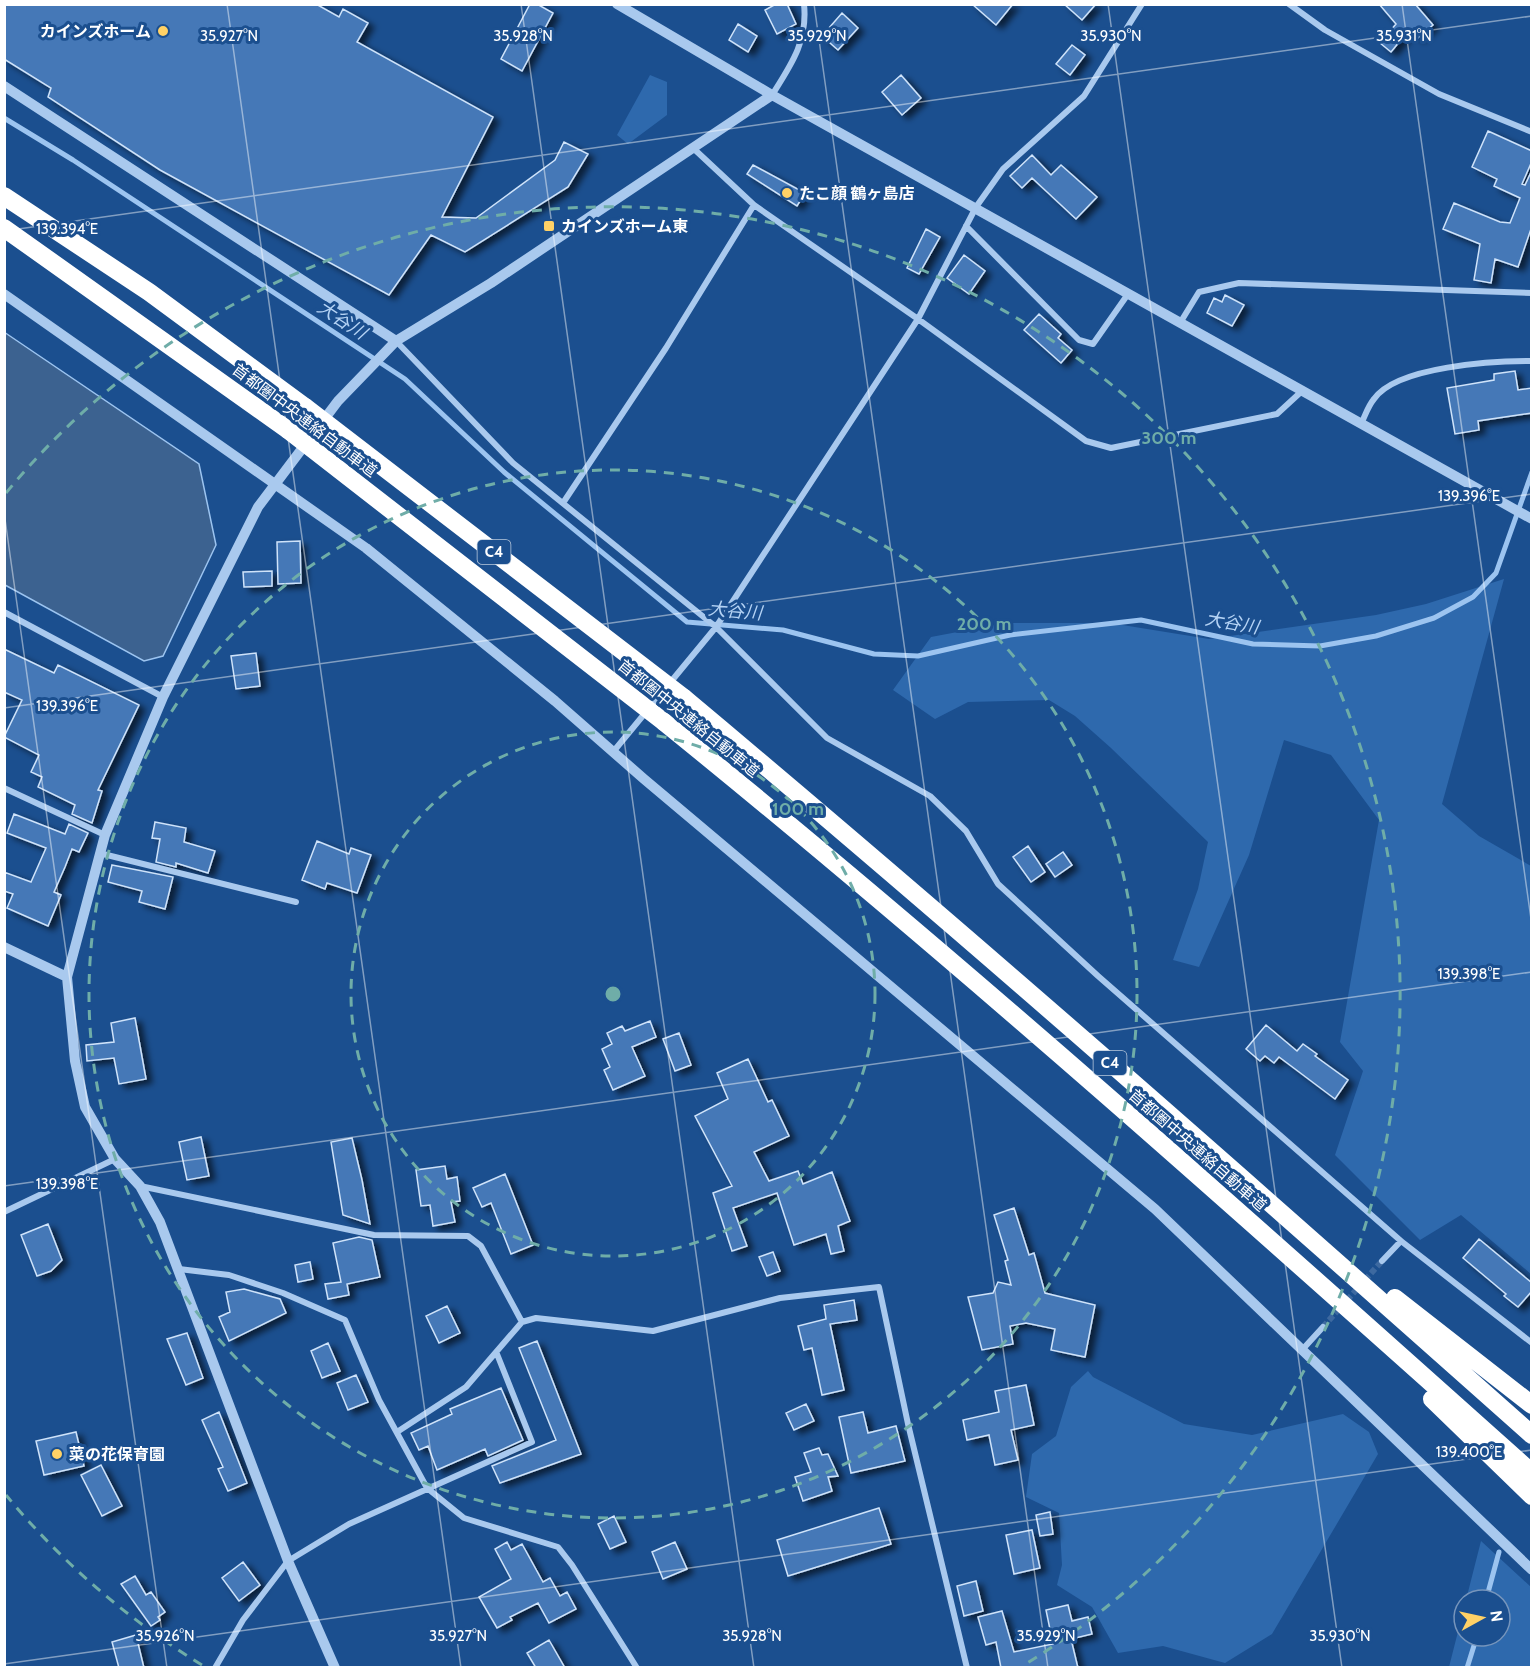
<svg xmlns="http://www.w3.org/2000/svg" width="1536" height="1672" font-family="Cabin,'Noto Sans JP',sans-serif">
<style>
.green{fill:#2e69ad}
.water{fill:#3c6290;stroke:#9cc4f0;stroke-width:1.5}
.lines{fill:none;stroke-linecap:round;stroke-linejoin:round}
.stream{stroke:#9cc4f0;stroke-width:5}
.building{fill:#4478b7;stroke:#cfe3fa;stroke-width:1.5;filter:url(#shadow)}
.minor-tunnel{stroke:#3d69a0;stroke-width:6;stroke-dasharray:6 3;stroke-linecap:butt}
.minor{stroke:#a9c9ee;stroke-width:6}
.tertiary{stroke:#a9c9ee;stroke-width:10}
.motorway{stroke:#fff;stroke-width:18}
.motorway-bridge{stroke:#fff;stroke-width:18}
.ticks{fill:none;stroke:#fff;stroke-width:1.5;stroke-opacity:0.45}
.ring{fill:none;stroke:#6fada8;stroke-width:3;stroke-dasharray:10 8}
.poi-dot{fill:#ffd166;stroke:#1b4f8f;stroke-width:2}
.labels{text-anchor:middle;stroke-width:6;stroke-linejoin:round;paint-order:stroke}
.shield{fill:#1b4f8f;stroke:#bbcadd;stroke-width:1.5}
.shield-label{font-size:15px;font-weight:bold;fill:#fff}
.poi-label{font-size:16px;font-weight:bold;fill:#fff;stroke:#1b4f8f;text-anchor:start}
.street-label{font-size:16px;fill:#fff;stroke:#1b4f8f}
.water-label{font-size:18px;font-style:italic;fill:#b5d3f5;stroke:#1b4f8f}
.ticks-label{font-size:15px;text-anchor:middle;fill:#fff;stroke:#1b4f8f;stroke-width:6;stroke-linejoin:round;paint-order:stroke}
.centre{fill:#6fada8;stroke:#1b4f8f;stroke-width:3}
.ring-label{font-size:18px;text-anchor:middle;font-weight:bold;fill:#6fada8;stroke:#1b4f8f;stroke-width:6;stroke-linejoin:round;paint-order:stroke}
</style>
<defs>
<filter id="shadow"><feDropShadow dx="6" dy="4" stdDeviation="3" flood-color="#0009"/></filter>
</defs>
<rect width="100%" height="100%" fill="#1b4f8f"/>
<path class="green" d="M650 75 667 82V115L628 144 617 135Z
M1504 579 1442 804 1479 836 1531 866V1274L1461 1215 1420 1240 1335 1155 1363 1071 1340 1042 1379 820 1331 755 1284 740 1249 855 1199 967 1173 960 1198 889 1208 842 1111 748 1075 716 1049 700 968 702 935 719 893 690 931 637 1005 623H1110L1209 639 1376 615 1426 604Z
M1088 1371 1093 1377 1184 1424 1252 1435 1343 1414 1369 1432 1378 1454 1272 1634 1225 1663 1163 1646 1118 1653 1092 1607 1057 1585 1062 1565 1059 1513 1026 1497 1032 1454 1056 1436 1071 1387Z
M1481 1541 1531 1587V1667H1449L1464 1608V1636H1500V1600H1466Z"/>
<path class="water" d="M4 332 199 464 216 545 163 656 144 661 5 585Z"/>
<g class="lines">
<path class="stream" d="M4 118 73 160 405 379 504 472 687 622 783 630 874 654 918 656 1010 635 1141 620 1253 644 1320 646 1376 636 1434 618 1473 597 1496 573 1532 472
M1486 1600 1499 1552
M1467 1668 1477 1636"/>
</g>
<path class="building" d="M4 4H316L339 17 343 9 368 23 357 42 493 117 442 217 476 218 555 160 564 142 588 154 568 187 465 252 431 235 389 295 160 170 48 97 51 88 4 59Z
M530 4H537L553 13 522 71 501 59Z
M776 4H787L796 24 777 34 765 10Z
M972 4H1013L996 25Z
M1064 4H1096L1082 20Z
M1379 4H1415L1433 25 1418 38 1410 29 1391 52 1380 43 1396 24Z
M842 13 858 28 838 50 822 36Z
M738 24 757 36 748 52 729 40Z
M1072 45 1085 55 1070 75 1056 64Z
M901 75 921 98 902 115 882 92Z
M1488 131 1532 151V161L1522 184 1525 185 1532 170V226L1518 267 1495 259 1491 283 1474 280 1480 244 1443 229 1454 203 1500 222 1510 223 1520 198 1494 186 1497 179 1472 167Z
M1032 155 1051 175 1061 165 1097 197 1076 219 1032 178 1022 188 1010 176Z
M753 165 805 193 797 206 747 174Z
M926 229 940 237 919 274 907 268Z
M964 255 985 271 969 294 947 278Z
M1225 295 1244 305 1232 326 1207 313 1214 298 1222 302Z
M1039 314 1061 334 1058 338 1072 350 1061 363 1024 330Z
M1515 371 1518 390 1532 388V413L1478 421 1479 430 1455 434 1447 388 1494 380V374Z
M300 541 301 583 278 584 277 542Z
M272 571V586L244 587 243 572Z
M4 649 54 673 58 665 139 705 98 790 102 791 92 823 72 814 75 805 38 787 42 777 31 772 39 755 4 737 22 700 4 692Z
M256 653 260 686 236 689 231 656Z
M14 814 65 834 69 824 88 833 79 852 72 849 65 867 54 892 61 895 48 926 7 908 13 894 4 891V872L31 882 46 848 7 833Z
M155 822 186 828 184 842 215 851 208 873 176 863V867L156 862 160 839 152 838Z
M317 841 349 854 351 848 371 855 357 893 327 883 325 889 302 880Z
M1028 846 1045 872 1031 882 1013 857Z
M1063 852 1072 865 1055 877 1046 864Z
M112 865 173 877 165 909 139 902 142 891 108 882Z
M135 1018 146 1079 119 1084 114 1058 87 1061 86 1045 114 1042 111 1023Z
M650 1021 656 1037 632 1047 645 1076 613 1090 604 1070 610 1067 602 1049 612 1044 607 1033 622 1026 625 1031Z
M1266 1025 1297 1051 1303 1044 1317 1054 1315 1056 1348 1080 1335 1099 1279 1057 1274 1063 1265 1056 1260 1061 1246 1049Z
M679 1033 691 1065 675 1071 663 1039Z
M748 1059 768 1102 772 1100 789 1136 754 1152 769 1181 798 1171 803 1184 832 1172 850 1221 838 1226 844 1251 831 1254 826 1234 794 1245 777 1193 733 1208 747 1246 732 1251 713 1193 732 1186 695 1116 728 1099 717 1073Z
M201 1137 209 1176 187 1180 179 1142Z
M352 1138 362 1180 370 1224 343 1215 331 1142Z
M445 1166 447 1179 457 1177 460 1201 451 1202 455 1222 433 1226 430 1205 421 1206 416 1170Z
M505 1174 533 1245 511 1254 491 1203 482 1207 473 1188Z
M1014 1208 1029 1255 1034 1253 1045 1293 1095 1305 1085 1357 1051 1350 1055 1329 1026 1323 1010 1326 1013 1344 982 1350 968 1297 993 1293 998 1282 1011 1285 1005 1261 1008 1260 994 1215Z
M48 1224 62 1260 51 1271 37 1276 21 1235Z
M359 1237 372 1240 380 1277 347 1284 349 1295 328 1299 325 1284 341 1282 333 1243Z
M1479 1239 1532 1283V1291L1518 1307 1504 1296 1506 1294 1463 1258Z
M773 1252 780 1271 767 1276 759 1257Z
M310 1262 313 1279 298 1282 295 1265Z
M244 1289 280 1299 286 1313 229 1341 219 1317 230 1312 226 1292Z
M854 1300 857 1320 830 1324 844 1390 822 1395 812 1348 804 1350 798 1326 826 1319 824 1305Z
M447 1306 460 1333 439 1343 426 1316Z
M187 1333 203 1378 186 1385 167 1339Z
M537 1341 581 1454 500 1483 492 1466 556 1440 519 1348Z
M328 1343 340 1371 322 1378 311 1351Z
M356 1375 368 1402 348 1410 337 1383Z
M1026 1385 1034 1425 1011 1430 1018 1460 995 1465 989 1435 967 1440 963 1420 999 1412 995 1391Z
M501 1388 523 1440 488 1456 485 1449 437 1470 428 1446 419 1450 411 1433 452 1414 450 1409Z
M806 1404 814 1421 794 1430 786 1413Z
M219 1412 247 1483 228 1491 218 1469 223 1467 202 1420Z
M863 1412 868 1433 896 1426 905 1461 851 1473 839 1417Z
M76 1432 84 1466 44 1475 36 1441Z
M819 1448 822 1455 828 1454 838 1476 828 1477 832 1491 803 1501 795 1477 811 1472 804 1453Z
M101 1465 122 1506 102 1516 81 1475Z
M879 1508 891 1544 788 1576 777 1540Z
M1050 1512 1053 1534 1040 1536 1036 1515Z
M614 1516 626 1542 610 1549 598 1524Z
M1032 1530 1040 1568 1014 1574 1006 1535Z
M507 1542 511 1550 522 1544 543 1582 550 1578 560 1596 567 1592 576 1609 549 1623 538 1603 510 1617 512 1620 497 1628 479 1597 511 1579 495 1549Z
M675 1542 687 1569 663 1579 652 1552Z
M243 1562 260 1585 239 1601 222 1578Z
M135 1576 146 1595 151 1592 165 1612 158 1617 160 1620 151 1626 121 1584Z
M976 1581 983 1611 964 1616 957 1586Z
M1068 1605 1072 1621 1088 1617 1092 1634 1071 1639 1078 1668H1001L996 1642 986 1645 978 1617 1002 1611 1014 1652 1053 1644 1046 1610Z
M136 1635 144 1668H119L112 1642Z
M549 1640 565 1668H536L527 1653Z"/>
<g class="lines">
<path class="minor-tunnel" d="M1323 1327 1382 1261"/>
<path class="minor" d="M1289 4 1325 30 1439 94 1532 132
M772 95C791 65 808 41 804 4
M693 148 754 205 918 319 1086 441 1111 448 1277 414 1302 391
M966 226 1079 340 1093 344 1128 294
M1180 323 1199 292 1239 283 1532 293
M396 341 513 463 716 627 827 738 930 796 966 831 998 884 1098 976 1401 1241 1532 1343
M1361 424C1365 416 1368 406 1374 399 1397 366 1494 361 1532 361
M563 503 666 348 754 205
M4 612 163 697
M613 752 716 627 918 319 976 207 1003 169 1084 96 1142 4
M4 788 105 835
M99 853 296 902
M140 1186 374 1235 468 1236 481 1246 522 1322
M4 1212 115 1159
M1382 1261 1401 1241
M179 1269 229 1275 283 1293 345 1320 379 1400 427 1488 464 1518 558 1547 572 1565 637 1668
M1302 1350 1323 1327
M397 1432 466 1387 522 1322 536 1318 653 1331 780 1298 879 1287 908 1424 967 1668
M215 1668 243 1620 288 1561 349 1524 532 1442 497 1354"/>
<path class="tertiary" d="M617 4 772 95 1532 519
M4 86 396 341
M4 294 366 548 555 701 644 779 1155 1209 1532 1570
M4 947 67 977
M335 1668 288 1561 160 1222 140 1186 115 1159 85 1107 75 1061 67 977 105 835 163 697 258 507 338 401 396 341 491 283 772 95"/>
<path class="motorway" d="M4 196 149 292 305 407
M4 228 288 430
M684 698C971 938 1252 1186 1532 1435
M664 722C962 963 1247 1218 1532 1473
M1395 1298 1532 1405
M1432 1399 1532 1496"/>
<path class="motorway-bridge" d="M305 407 684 698
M288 430 664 722"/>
</g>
<path class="ticks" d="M227 4 461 1668M521 4 754 1668M814 4 1048 1668M1108 4 1342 1668M1402 4 1532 926M4 231 1532 16M4 512 167 1668M4 708 1532 494M4 1186 1532 972M4 1664 1532 1450"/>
<g class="ring">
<circle cx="613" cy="994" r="262"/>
<circle cx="613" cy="994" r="524"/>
<path d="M202 1665A787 787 0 0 1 6 1495M6 493A787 787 0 1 1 1024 1665"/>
</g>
<g class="poi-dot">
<circle cx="163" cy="31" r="6"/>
<circle cx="787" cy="193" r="6"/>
<rect x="543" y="220" width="12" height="12" rx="3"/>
<circle cx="57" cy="1454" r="6"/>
</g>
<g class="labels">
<g class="shield">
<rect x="477.5" y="540" width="33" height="24" rx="4.5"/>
<rect x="1093.5" y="1051" width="33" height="24" rx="4.5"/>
</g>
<g class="shield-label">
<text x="494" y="557">C4</text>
<text x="1110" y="1068">C4</text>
</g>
<g class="poi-label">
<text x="151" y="37" text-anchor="end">カインズホーム</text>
<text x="799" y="199">たこ顔 鶴ヶ島店</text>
<text x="561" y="232">カインズホーム東</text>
<text x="69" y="1460">菜の花保育園</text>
</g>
<g class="street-label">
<text transform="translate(305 420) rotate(37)" y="6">首都圏中央連絡自動車道</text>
<text transform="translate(689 718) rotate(39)" y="6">首都圏中央連絡自動車道</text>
<text transform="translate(1198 1150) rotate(41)" y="6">首都圏中央連絡自動車道</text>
</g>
<g class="water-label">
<text transform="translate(342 320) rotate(33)" y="6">大谷川</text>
<text transform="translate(735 611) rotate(5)" y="6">大谷川</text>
<text transform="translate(1232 623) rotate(10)" y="6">大谷川</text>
</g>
</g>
<g class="ticks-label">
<text x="229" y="41">35.927°N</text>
<text x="523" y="41">35.928°N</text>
<text x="817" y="41">35.929°N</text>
<text x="1111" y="41">35.930°N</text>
<text x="1404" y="41">35.931°N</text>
<text x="67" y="234">139.394°E</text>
<text x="1469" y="501">139.396°E</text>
<text x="67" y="711">139.396°E</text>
<text x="1469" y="979">139.398°E</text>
<text x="67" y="1189">139.398°E</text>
<text x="1469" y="1457">139.400°E</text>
<text x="165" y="1641">35.926°N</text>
<text x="458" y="1641">35.927°N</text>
<text x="752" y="1641">35.928°N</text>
<text x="1046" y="1641">35.929°N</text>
<text x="1340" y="1641">35.930°N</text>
</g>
<circle cx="613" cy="994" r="9" class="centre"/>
<g class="ring-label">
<text x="1169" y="444">300 m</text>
<text x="984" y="630">200 m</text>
<text x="798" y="815">100 m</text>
</g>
<rect width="1536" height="1672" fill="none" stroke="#ffffff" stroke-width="12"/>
<g transform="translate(1482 1618) rotate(82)"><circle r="28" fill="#1b4f8f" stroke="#7695bc" stroke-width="1.5"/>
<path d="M0-4.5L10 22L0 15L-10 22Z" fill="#ffd166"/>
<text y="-9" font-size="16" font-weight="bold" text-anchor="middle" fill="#ffffff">N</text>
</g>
</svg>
